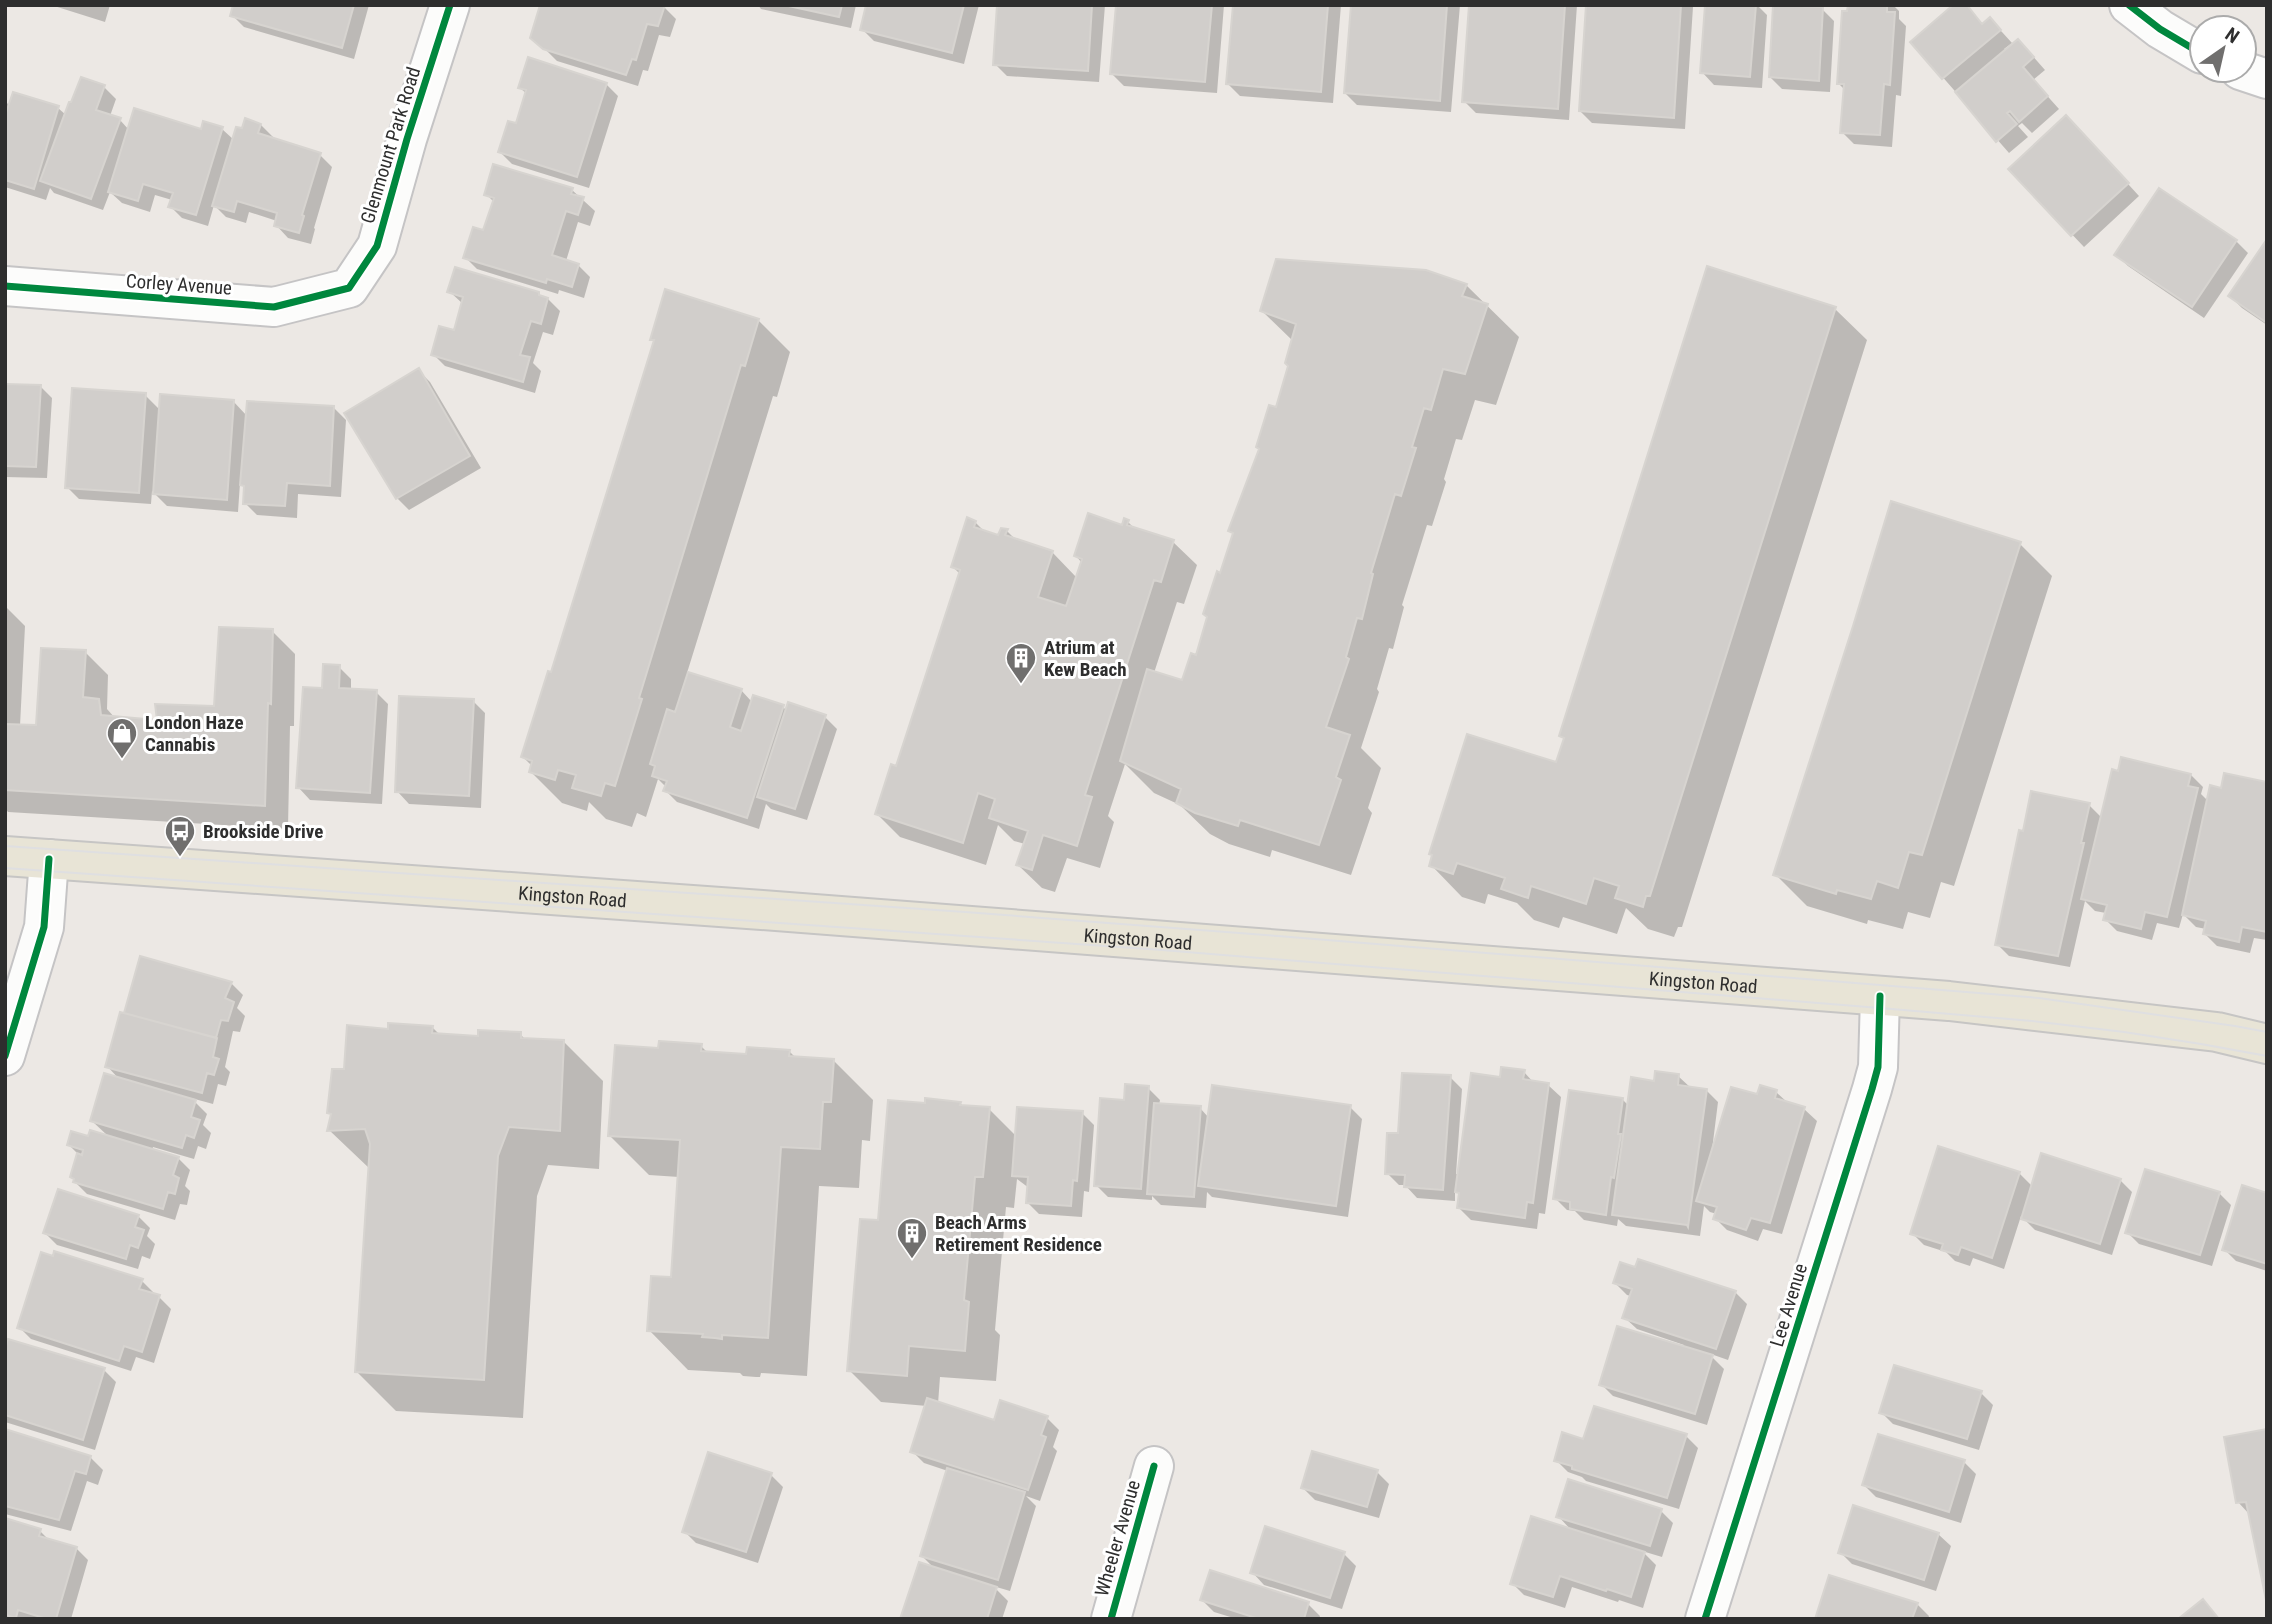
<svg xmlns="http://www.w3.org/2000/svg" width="2272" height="1624" font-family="'Roboto Condensed',sans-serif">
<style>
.shadow{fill:#0003}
.building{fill:#d1cecb;stroke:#d7d4d0;stroke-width:2}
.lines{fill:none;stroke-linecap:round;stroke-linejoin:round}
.minor-casing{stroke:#c5c4c5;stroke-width:42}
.major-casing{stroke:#c6c5c4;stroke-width:42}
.minor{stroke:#fcfcfb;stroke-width:38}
.major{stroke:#e8e4d6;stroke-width:38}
.tram{stroke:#dfdfe1;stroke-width:2}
.cycleway-casing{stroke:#fff;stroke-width:11}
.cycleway{stroke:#00873e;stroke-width:7}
.labels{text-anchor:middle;stroke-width:6;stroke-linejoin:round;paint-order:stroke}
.street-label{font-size:19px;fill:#2e2e2e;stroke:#fff}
.poi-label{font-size:19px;font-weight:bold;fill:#2e2e2e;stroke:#fff;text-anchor:start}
</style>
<rect width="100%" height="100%" fill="#ece8e4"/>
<path class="shadow" d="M51 5H110L105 22Z
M235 5H369L354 59 244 27 232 15Z
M758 5H856L851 28 761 9Z
M868 5H979L964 64 874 41 862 29Z
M999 5H1105L1099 82 1007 76 995 64Z
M1117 5H1224L1217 93 1124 86 1112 74Z
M1234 5H1341L1333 103 1240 96 1228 84Z
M1352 5H1460L1451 112 1357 105 1345 93Z
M1471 5H1577L1569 120 1476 113 1464 101Z
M1588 5H1691L1693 7 1685 129 1592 123 1580 111Z
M1707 5H1757L1767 15 1762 88 1714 85 1702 72Z
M1849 5H1893L1899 11V19L1906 26 1901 96 1896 95 1892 147 1854 144 1842 132 1845 90 1839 84Z
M664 7 676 19 670 37 659 35 648 71 643 70 638 86 557 61 545 49Z
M1822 9 1834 21 1830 92 1782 89 1770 77Z
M1973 13 1983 26 1990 20 2002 32 2012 43 2004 49 2007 51 2030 53 2045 70 2033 80 2059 109 2032 133 2022 123 2018 126 2028 137 2009 153 1912 42Z
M606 84 618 96 589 188 512 164 500 152 517 126 527 94 520 88Z
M104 87 116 99 110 116 120 120 129 130 203 131 222 129 234 140 261 125 273 137 272 139 320 155 332 167 314 228 315 229 311 244 288 238 276 225 277 221 249 212 246 223 226 217 214 205 208 226 182 218 170 206 172 200 155 195 150 212 122 203 110 192 103 210 54 193 50 188 46 200 5 187V101L10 106 58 108 66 115Z
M2078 129 2139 196 2084 247 2010 169Z
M572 190 595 211 590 226 578 222 566 261 578 265 590 277 584 298 559 290 558 294 477 269 465 257 485 232 494 202 486 194Z
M2236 241 2248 253 2204 318 2128 266 2116 254Z
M2267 242V325L2242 308 2230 296Z
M1466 285 1519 337 1496 405 1475 400 1462 440 1456 439 1444 479 1446 482 1432 526 1427 525 1402 605 1404 607 1393 649 1389 648 1377 689 1379 692 1361 748 1381 768 1368 808 1372 813 1351 875 1272 850 1270 857 1229 844 1210 834 1180 805 1154 793 1125 764 1108 816 1114 822 1100 868 1067 858 1055 892 1042 888 1018 865 1025 844 1014 841 998 825 986 865 900 837 877 814 898 768 960 574 953 567 975 522 985 532 999 537 1007 531 1016 540 1052 552 1077 578 1082 563 1076 556 1128 522 1136 530 1173 542 1197 565 1184 604 1177 602 1154 673 1183 682 1197 657 1290 366 1293 341 1262 311Z
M449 291 538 294 548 299 560 311 553 335 543 332 533 363 541 371 535 393 445 366 433 354 455 332 463 304Z
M1835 309 1867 340 1682 927H1678L1674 937 1648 929 1626 908 1617 934 1563 917 1559 928 1534 920 1517 903 1488 894 1485 904 1462 897 1431 865 1557 764 1565 740 1561 736Z
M758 320 790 352 777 397 773 396 687 673 741 690 752 702 783 707 787 711 825 717 837 729 807 820 771 809 766 804 759 829 677 802 665 790 666 787 658 779 646 817 637 813 632 827 606 819 589 802 587 811 562 803 531 772 532 766 523 757 552 675 655 342 652 339Z
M418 370 430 382 481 468 409 510 397 498 347 413Z
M5 385 40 386 52 398 47 478 5 477Z
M145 395 160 410 233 401 247 416 334 408 346 420 341 497 298 494 297 518 257 515 245 503 246 488 240 483 238 512 167 506 152 491 151 504 79 499 67 487Z
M2020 544 2052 576 1954 886 1941 882 1930 918 1908 912 1903 929 1868 920 1867 924 1807 906 1775 874Z
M5 606 25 626 20 726 37 727 85 652 108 675 107 709 115 718 159 722 216 707 272 631 295 654 294 726H290L288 829 8 812 5 808Z
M339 667 351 679V691L376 692 388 704 382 804 310 800 298 787 323 690Z
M473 701 485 713 481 808 409 804 397 791Z
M2191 775 2203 787 2201 794 2209 802 2223 790 2267 784V940L2254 938 2250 953 2217 946 2205 934 2206 929 2196 927 2183 914 2179 928 2157 923 2152 940 2117 931 2105 919 2106 913 2095 911 2085 901 2070 967 2009 956 1997 944 2089 805 2102 818Z
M141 958 231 983 243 995 237 1008 245 1016 240 1032 233 1031 225 1067 230 1072 226 1086 218 1084 213 1104 191 1098 207 1114 203 1125 211 1133 206 1149 198 1146 194 1159 153 1147 152 1151 178 1158 190 1170 185 1186 190 1191 187 1205 180 1204 175 1220 87 1194 75 1182 78 1154 69 1145 89 1138 109 1137 92 1121 119 1079 107 1066 125 1015Z
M432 1027 440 1035 480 1038 520 1034 526 1040 564 1042 603 1081 599 1169 548 1165 537 1196 523 1418 396 1411 357 1372 370 1169 329 1130 346 1071 389 1031Z
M701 1046 708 1053 748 1055 789 1051 796 1058 834 1061 873 1100 870 1141 862 1140 859 1188 819 1186 807 1376 761 1373 760 1377H756L743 1376 740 1373 688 1370 649 1330 673 1279 679 1177 649 1175 610 1136 660 1050Z
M1524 1072 1534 1083 1548 1085 1561 1097 1545 1214 1539 1213 1537 1229 1471 1220 1459 1208 1460 1195 1455 1190V1201L1417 1198 1405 1185H1399L1387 1173 1400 1135 1450 1077 1462 1089 1456 1174H1459Z
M1678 1076 1691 1088 1706 1090 1718 1102 1712 1150 1758 1096 1776 1092 1789 1104 1804 1109 1817 1121 1782 1234 1763 1229 1758 1241 1727 1230 1715 1218 1717 1214 1710 1212 1704 1206 1700 1236 1626 1226 1618 1219 1617 1226 1584 1220 1575 1211 1567 1210 1555 1198 1623 1100 1629 1106 1656 1083Z
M1148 1088 1160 1100 1159 1105 1200 1108 1209 1118 1350 1107 1362 1119 1348 1217 1212 1197 1207 1192 1206 1208 1161 1205 1152 1196V1200L1108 1197 1096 1185 1125 1102Z
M960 1103 964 1107 989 1109 1017 1137 1082 1113 1094 1125 1089 1192 1084 1191 1082 1217 1039 1214 1027 1202 1029 1188 1017 1179 1014 1208 1006 1207 995 1330 1000 1335 996 1381 940 1377 938 1404 995 1422 1047 1418 1059 1430 1053 1447 1057 1451 1040 1501 1026 1496 1036 1506 1010 1591 993 1586 1008 1601 1002 1619H902L936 1570 922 1556 948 1471 924 1463 912 1451 927 1406 881 1402 849 1370 879 1222 927 1105Z
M2019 1173 2033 1187 2120 1180 2132 1192 2112 1255 2035 1230 2021 1216 2004 1269 1973 1258 1970 1266 1955 1261 1946 1252 1924 1245 1912 1233Z
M2219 1193 2231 1205 2212 1266 2139 1244 2127 1232Z
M2267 1195V1271L2236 1261 2224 1249Z
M138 1216 150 1228 147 1236 155 1244 150 1259 142 1256 138 1269 57 1245 45 1233Z
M1636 1269 1735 1292 1747 1304 1728 1360 1708 1353 1724 1369 1707 1425 1613 1396 1601 1384 1683 1348 1684 1345 1637 1329 1624 1317 1631 1296 1627 1295 1615 1283Z
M142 1281 154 1293 153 1295 159 1297 171 1309 154 1363 136 1357 131 1371 31 1339 19 1327Z
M5 1355 104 1370 116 1382 95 1450 5 1422Z
M1981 1393 1993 1405 1979 1450 1893 1424 1881 1412Z
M5 1431 91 1458 103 1470 98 1485 87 1481 71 1531 5 1514Z
M2267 1431 2250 1515 2238 1502Z
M1686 1436 1698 1448 1679 1509 1586 1481 1582 1477 1568 1472 1556 1460Z
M1964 1462 1976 1474 1961 1523 1876 1497 1864 1485Z
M1377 1472 1389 1484 1379 1518 1315 1500 1303 1488Z
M771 1475 783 1487 758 1563 696 1543 684 1531Z
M1661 1511 1673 1523 1662 1557 1642 1551 1656 1565 1643 1608 1619 1600 1618 1602 1572 1587 1565 1608 1524 1595 1512 1583 1572 1531 1558 1516Z
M5 1521 40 1531 50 1541 76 1548 88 1560 71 1619H5Z
M1938 1534 1951 1546 1936 1591 1852 1564 1840 1552Z
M1344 1554 1356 1566 1342 1609 1264 1585 1252 1572Z
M1202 1600 1308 1604 1320 1616 1319 1619H1237L1214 1612Z
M1917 1604 1929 1616 1928 1619H1817Z"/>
<path class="building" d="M233 5H354L342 48 230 16Z
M540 5H665L658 26 647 24 636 60 632 59 626 75 543 49 530 38Z
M784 5H842L839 17Z
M866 5H964L952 53 860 30Z
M997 5H1092L1088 71 993 65Z
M1116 5H1212L1205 82 1110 74Z
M1233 5H1328L1321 92 1226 84Z
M1351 5H1447L1440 101 1344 93Z
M1469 5H1565L1558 109 1462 102Z
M1586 5H1681L1674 118 1579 111Z
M1705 5H1756L1750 77 1700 73Z
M1773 5 1823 7 1819 81 1769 77Z
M1848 5H1887V12H1895L1890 85 1884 84 1880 135 1840 133 1844 84H1837L1842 11H1847Z
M1953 5H1967L1982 24 1990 17 2001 30 1942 79 1910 42Z
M2018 39 2034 57 2023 67 2048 96 2019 122 2010 111 2007 113 2017 124 1996 142 1955 92Z
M528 57 607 83 577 177 498 152 508 121 516 123 526 90 518 88Z
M81 77 105 85 96 110 121 118 91 199 40 181 69 102H71Z
M13 92 59 106 34 189 5 180V116Z
M134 108 201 129 203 121 223 127 196 215 168 207 173 193 143 184 138 201 108 192Z
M2066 115 2129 183 2071 236 2008 169Z
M245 118 261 124 258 133 321 153 302 215 304 216 299 233 274 226 277 213 237 201 234 212 212 206 236 127 242 128Z
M493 164 573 188 571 194 584 197 578 215 566 211 552 255 579 264 572 287 547 279 546 283 463 258 473 227 483 230 494 198 484 195Z
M2159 188 2237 240 2192 307 2114 255Z
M2267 239V323L2228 296Z
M1276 259 1426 270 1467 284 1462 296 1488 304 1465 374 1443 369 1431 410 1424 408 1412 447 1416 448 1401 496 1395 494 1371 573 1373 574 1362 619 1357 618 1346 657 1349 659 1326 727 1350 735 1336 777 1341 780 1319 845 1240 820 1238 826 1195 813 1176 803 1181 789 1120 761 1147 669 1182 680 1191 653 1196 655 1207 617 1203 614 1217 571 1220 573 1233 533 1228 531 1259 449 1256 447 1269 405 1276 407 1288 366 1285 363 1296 324 1260 311Z
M1707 266 1836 307 1650 896H1646L1643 907 1615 898 1619 886 1594 878 1586 904 1531 886 1528 898 1501 889 1505 878 1457 863 1453 874 1429 866 1432 855 1429 854 1467 734 1556 762 1564 738 1559 736Z
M455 267 539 292V295L548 298 541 324 531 321 520 355 530 357 523 382 431 355 439 326 454 330 463 297 447 292Z
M665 289 759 319 745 366 741 365 639 698 642 699 615 786 605 783 601 796 572 788 576 775 558 770 555 780 529 772 532 761 521 757 548 671 551 672 654 340H650Z
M419 368 470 456 396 499 344 413Z
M5 384 41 385 36 467 5 466Z
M72 388 146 393 139 493 65 488Z
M160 394 234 400 227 500 153 494Z
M247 401 334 406 330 486 287 483 285 506 243 504 244 486 240 485Z
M1891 501 2021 542 1922 855 1909 852 1898 888 1877 881 1871 899 1837 890 1836 894 1773 875 1853 626Z
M1088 513 1122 525 1124 518 1129 520 1127 525 1174 540 1161 582 1154 580 1085 795 1092 797 1077 846 1043 835 1032 870 1016 865 1028 831 989 818 995 799 978 793 963 843 875 814 891 764 896 766 960 570 951 567 967 517 976 521 974 527 998 535 1001 528 1008 529 1005 535 1053 551 1038 597 1066 606 1082 559 1074 556Z
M219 627 273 629 271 704 268 703 265 806 5 790V724L36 725 41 648 86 650 83 697 99 699 101 715 157 720 155 704 214 706Z
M323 664 340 665 339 688 377 690 370 793 296 788 303 687 322 688Z
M688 672 742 689 730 727 741 731 753 695 784 705 747 818 663 791 667 781 652 776 655 766 650 764 667 709 675 712Z
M399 696 474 699 469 796 395 792Z
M788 702 826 715 795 809 757 797Z
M2121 757 2191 774 2188 786 2198 788 2167 917 2145 912 2141 929 2103 920 2107 905 2081 899 2112 769 2118 771Z
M2224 773 2267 782V932L2242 927 2239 942 2203 934 2206 921 2182 915 2210 785 2221 788Z
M2031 791 2090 803 2081 843H2084L2058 956 1995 945 2019 830 2023 831Z
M140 956 232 982 225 998 234 1002 228 1021 221 1020 216 1038 124 1013Z
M120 1012 217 1038 213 1057 219 1059 214 1075 207 1073 202 1093 105 1067Z
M388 1023 433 1026 432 1033 478 1036V1030L521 1032V1038L564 1040 560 1131 509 1127 498 1156 484 1380 355 1372 370 1144 365 1129 327 1131 331 1114 327 1113 332 1069H344L347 1025 388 1029Z
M659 1041 702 1044 701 1051 746 1054 747 1047 790 1050 789 1056 834 1059 831 1102H823L820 1149 781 1147 768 1338 722 1335V1339L715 1338 702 1337 703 1334 647 1331 651 1276 671 1277 680 1140 608 1136 615 1045 658 1048Z
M1501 1067 1525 1070 1523 1079 1549 1083 1533 1203 1527 1202 1525 1218 1457 1208 1459 1193 1455 1192 1471 1073 1500 1077Z
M1655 1071 1679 1074 1678 1085 1707 1089 1688 1227 1687 1225 1612 1215 1631 1077 1654 1081Z
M104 1073 196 1100 191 1117 200 1120 194 1138 186 1135 182 1148 90 1121Z
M1402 1073 1451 1075 1443 1190 1404 1187 1405 1175 1385 1174 1387 1133H1398Z
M1125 1084 1149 1086 1141 1189 1094 1186 1100 1098 1124 1100Z
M1212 1085 1351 1105 1336 1206 1198 1186Z
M1760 1085 1777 1090 1775 1098 1805 1107 1770 1223 1751 1218 1746 1230 1713 1219 1717 1207 1696 1201 1731 1087 1757 1094Z
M1569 1090 1623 1098 1618 1134H1621L1614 1178 1611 1177 1606 1215 1570 1209V1202L1553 1199Z
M925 1098 961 1102 960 1105 990 1107 983 1177H975L964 1300 969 1302 965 1351 909 1346 907 1376 847 1371 860 1219 878 1220 888 1100 925 1103Z
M1154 1103 1201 1106 1194 1197 1147 1194Z
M1017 1107 1083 1111 1077 1181 1073 1180 1071 1206 1026 1203 1028 1177 1012 1176Z
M90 1130 179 1157 173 1175 179 1178 175 1194 168 1192 163 1209 73 1182 74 1179 70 1177 77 1153 82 1155 83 1150 67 1145 71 1131 88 1136Z
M1938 1146 2020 1172 1992 1258 1961 1247 1958 1255 1941 1250 1943 1244 1910 1234Z
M2041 1153 2121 1179 2100 1244 2021 1219Z
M2145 1169 2220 1192 2200 1255 2125 1233Z
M2242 1185 2267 1193V1264L2222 1250Z
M58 1189 139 1215 135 1227 144 1230 138 1248 130 1245 126 1259 43 1233Z
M54 1251 143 1279 139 1289 160 1295 142 1352 124 1346 119 1361 17 1328 41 1252 53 1256Z
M1638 1259 1736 1291 1716 1349 1622 1318 1632 1289 1613 1283 1620 1262 1635 1267Z
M1617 1326 1713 1355 1695 1414 1599 1385Z
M8 1339 105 1368 83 1440 5 1415V1349Z
M1894 1365 1982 1391 1967 1439 1879 1413Z
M927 1398 994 1420 1000 1400 1048 1416 1041 1435 1046 1437 1028 1490 910 1452Z
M1594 1406 1687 1434 1667 1498 1572 1469V1466L1554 1461 1562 1432 1583 1439Z
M5 1429 91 1456 86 1474 75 1471 59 1520 5 1506Z
M2267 1429V1605L2246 1502 2236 1503 2224 1437Z
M1878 1434 1965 1460 1949 1512 1862 1485Z
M1312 1451 1378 1470 1367 1507 1301 1488Z
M708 1452 772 1473 746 1552 682 1532Z
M947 1468 1025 1492 998 1580 920 1556Z
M1568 1479 1662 1509 1650 1546 1556 1517Z
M1853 1505 1939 1533 1924 1580 1838 1553Z
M1531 1516 1645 1552 1631 1597 1607 1589 1606 1591 1560 1576 1553 1597 1510 1584Z
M5 1518 41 1529 39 1536 77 1547 56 1619H47L18 1610 16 1618 5 1615Z
M1265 1526 1345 1552 1330 1598 1250 1573Z
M919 1562 997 1587 987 1619H900Z
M1210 1570 1309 1602 1304 1619H1259L1200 1600Z
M1829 1575 1918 1603 1912 1619H1815Z
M2203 1599 2219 1619H2178Z"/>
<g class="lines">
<g class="minor-casing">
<path id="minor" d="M2129 5 2160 29 2202 54
M2240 70 2267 79
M5 286 274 307 349 288 377 246 407 139 450 5
M5 1056 44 927 49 859
M1111 1619 1154 1466
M1705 1619 1872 1089 1878 1067 1880 996"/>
</g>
<g class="major-casing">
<g id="major">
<path id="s1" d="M5 856 762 910 1949 1001 2217 1032 2267 1044"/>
</g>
</g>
<use href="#minor" class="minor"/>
<use href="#major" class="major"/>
<path class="tram" d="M5 846 965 912 1278 936 2039 998 2235 1026 2267 1032
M5 868 1162 950 1880 1008 2032 1021 2124 1032 2201 1044 2267 1056"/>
<g class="cycleway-casing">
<path id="cycleway" d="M2129 5 2160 29 2202 54
M5 286 274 307 349 288 377 246 407 139 450 5
M5 1056 44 927 49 859
M1111 1619 1154 1466
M1705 1619 1872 1089 1878 1067 1880 996"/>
</g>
<use href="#cycleway" class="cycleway"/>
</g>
<defs>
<g id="building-pin" transform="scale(1.575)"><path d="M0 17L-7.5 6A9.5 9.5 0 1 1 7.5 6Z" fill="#706f6e" stroke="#fff"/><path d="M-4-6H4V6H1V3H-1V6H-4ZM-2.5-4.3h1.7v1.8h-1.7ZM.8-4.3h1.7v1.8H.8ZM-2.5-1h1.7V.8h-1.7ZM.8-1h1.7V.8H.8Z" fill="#fff"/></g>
<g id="shop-pin" transform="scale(1.575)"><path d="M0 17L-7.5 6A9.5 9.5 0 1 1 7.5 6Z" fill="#706f6e" stroke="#fff"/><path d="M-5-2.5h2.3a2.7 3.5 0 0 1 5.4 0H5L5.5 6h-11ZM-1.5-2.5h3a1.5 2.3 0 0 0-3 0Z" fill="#fff"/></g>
<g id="bus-pin" transform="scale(1.575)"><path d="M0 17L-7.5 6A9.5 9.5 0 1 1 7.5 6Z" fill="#706f6e" stroke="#fff"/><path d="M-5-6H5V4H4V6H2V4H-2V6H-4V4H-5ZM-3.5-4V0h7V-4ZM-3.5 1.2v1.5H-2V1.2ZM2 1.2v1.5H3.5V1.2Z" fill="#fff"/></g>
</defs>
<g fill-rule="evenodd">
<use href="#building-pin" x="1021" y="658"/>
<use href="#shop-pin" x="122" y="733"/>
<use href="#bus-pin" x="180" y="831"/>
<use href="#building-pin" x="912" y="1233"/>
</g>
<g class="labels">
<g class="street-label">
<text transform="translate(390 145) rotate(-73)" y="7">Glenmount Park Road</text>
<text transform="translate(179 284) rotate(4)" y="7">Corley Avenue</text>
<text dy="7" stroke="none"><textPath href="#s1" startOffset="569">Kingston Road</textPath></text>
<text dy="7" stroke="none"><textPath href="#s1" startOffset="1136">Kingston Road</textPath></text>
<text dy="7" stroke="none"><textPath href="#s1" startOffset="1703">Kingston Road</textPath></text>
<text transform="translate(1788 1305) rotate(-73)" y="7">Lee Avenue</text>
<text transform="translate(1117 1538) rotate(-74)" y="7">Wheeler Avenue</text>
</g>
<g class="poi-label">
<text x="1044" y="654">Atrium at<tspan x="1044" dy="22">Kew Beach</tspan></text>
<text x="145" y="729">London Haze<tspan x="145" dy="22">Cannabis</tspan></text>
<text x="203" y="838">Brookside Drive</text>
<text x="935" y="1229">Beach Arms<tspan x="935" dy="22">Retirement Residence</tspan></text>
</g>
</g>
<rect width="2272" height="1624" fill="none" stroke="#2e2e2e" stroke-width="14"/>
<g transform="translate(2223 49) rotate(34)"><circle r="33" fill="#ffffff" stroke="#ababab" stroke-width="2"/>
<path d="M0-5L12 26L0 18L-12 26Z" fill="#706f6e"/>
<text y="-10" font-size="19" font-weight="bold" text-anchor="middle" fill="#2e2e2e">N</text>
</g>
</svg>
